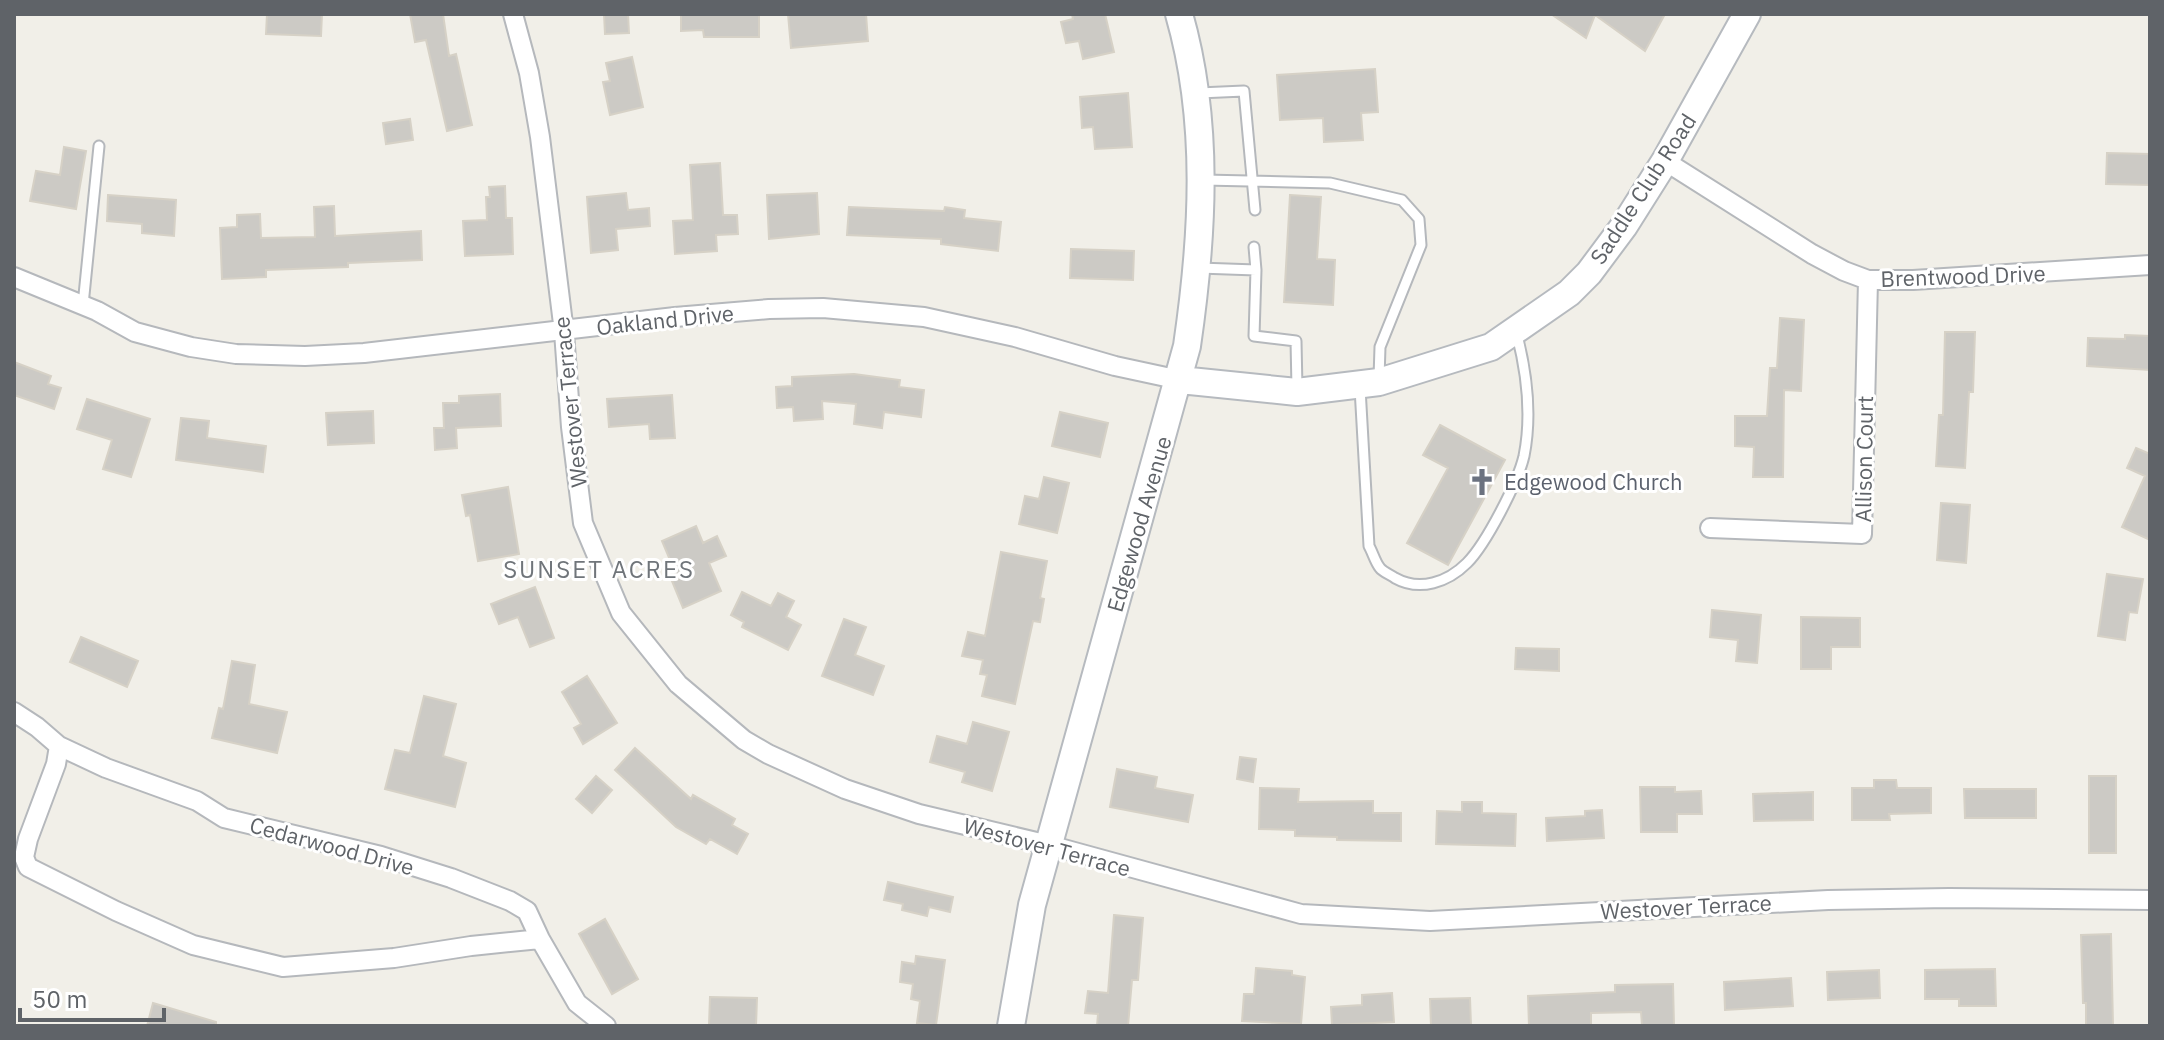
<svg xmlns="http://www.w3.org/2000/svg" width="2164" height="1040" font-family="'IBM Plex Sans',sans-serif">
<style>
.building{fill:#cccac5;stroke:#d6d1c6;stroke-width:2}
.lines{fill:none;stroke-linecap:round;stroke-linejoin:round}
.lane-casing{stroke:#b5b8bc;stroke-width:13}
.street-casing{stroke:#b5b8bc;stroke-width:22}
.secondary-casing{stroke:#b6babf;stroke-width:30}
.lane{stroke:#fff;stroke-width:9}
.street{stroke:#fff;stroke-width:18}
.secondary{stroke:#fff;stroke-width:26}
.labels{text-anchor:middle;stroke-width:6;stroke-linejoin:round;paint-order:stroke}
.street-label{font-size:22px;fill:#5f6368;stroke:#fff}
.worship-label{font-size:22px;fill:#5b616d;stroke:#fff;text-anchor:start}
.neighbourhood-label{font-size:24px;letter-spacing:2px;fill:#70757a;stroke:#fff}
</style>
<rect width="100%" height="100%" fill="#f1efe8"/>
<path class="building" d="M267 14H322L321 36 266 34Z
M410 14H443L449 56 456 54 472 125 447 131 426 40 415 42Z
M604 14H628L629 33 605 34Z
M681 14H759V37H704L703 30 681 31Z
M788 14H866L868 41 791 48Z
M1072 14H1105L1114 52 1083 59 1079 41 1066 43 1061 22 1073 19Z
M1551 14H1665L1645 51 1595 15 1586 38Z
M632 57 643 107 610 115 603 82 610 81 606 63Z
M1375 69 1378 112 1361 113 1363 140 1324 142 1323 118 1280 120 1277 75Z
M1128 93 1132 147 1095 149 1093 127 1082 128 1080 97Z
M410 119 413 140 386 144 383 123Z
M64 147 86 151 76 209 30 201 36 171 60 175Z
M2107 153 2150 154V185L2106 184Z
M720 163 723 215H737L738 234 716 235 717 251 675 254 673 221 693 220 690 165Z
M505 186 506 218H512L513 254 465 256 463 221 487 220 486 197H490L489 187Z
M626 193 628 210 649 208 650 226 616 229 618 250 591 253 587 197Z
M817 193 819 234 769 239 767 195Z
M108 195 176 200 174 236 142 233V224L107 221Z
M1290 195 1321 197 1317 259 1335 260 1333 305 1284 302Z
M334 206 335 236 421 231 422 260 348 263V267L266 270V277L222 279 220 228 237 227V215L260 214 261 238 315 237 314 207Z
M849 207 944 211 945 207 965 210 964 218 1001 222 998 251 941 244V239L847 235Z
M1071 249 1134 251 1133 280 1070 278Z
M1780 318 1804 320 1801 391 1784 390 1783 477H1753L1754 447 1735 446V416H1767L1770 368H1777Z
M1945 332H1975L1973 392H1969L1965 468 1936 466 1939 415H1943Z
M2125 335 2150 336V370L2087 366 2088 338 2125 339Z
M14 362 51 376 48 384 61 388 54 409 14 395Z
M854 374 900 380 899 387 924 390 921 417 884 412 882 428 854 424 856 404 822 401 823 419 794 421 793 407 777 408 776 387 792 386V377Z
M500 394 501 426 456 428 457 448 435 450 434 428H444L443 403H459V396Z
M672 395 675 438 650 439 649 424 609 427 607 399Z
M87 399 150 419 131 477 103 469 112 440 77 429Z
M373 411 374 443 328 445 326 413Z
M1060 412 1108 423 1100 457 1052 446Z
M181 418 209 421 207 438 266 446 263 472 176 460Z
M1440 425 1505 460 1448 565 1407 543 1448 468 1423 455Z
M2136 448 2150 454V540L2122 527 2145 476 2127 468Z
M1044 477 1069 483 1057 533 1019 524 1025 496 1039 499Z
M508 487 519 554 478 561 470 515 466 516 462 495Z
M1941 503 1970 505 1966 563 1937 560Z
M696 526 703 543 717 536 726 556 709 563 721 591 683 608 672 581 678 579 662 541Z
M1001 552 1047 561 1040 598 1044 599 1040 622 1033 621 1015 704 982 696 987 675 980 674 983 660 962 656 968 632 985 636Z
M2107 574 2143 579 2137 613 2129 612 2125 640 2098 636Z
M535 587 554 638 530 647 518 617 499 624 491 604Z
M742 592 771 606 778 593 794 601 786 617 801 625 788 650 742 627 744 622 731 615Z
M1712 610 1761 615 1757 663 1736 661 1738 640 1710 637Z
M1801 617 1860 618V647H1831V669H1801Z
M844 619 866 627 855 655 884 666 873 695 822 676Z
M81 637 138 661 127 687 70 662Z
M1516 648 1559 649V671L1515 669Z
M232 661 255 665 249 704 287 712 277 753 212 738 219 708 223 709Z
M587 676 617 723 583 744 574 728 581 724 562 692Z
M424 696 456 704 443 756 466 763 455 807 385 789 395 750 410 753Z
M973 722 1009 732 992 791 962 782 965 772 930 762 937 736 967 744Z
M635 748 691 799 693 795 735 819 732 825 748 834 737 854 710 839 706 844 676 827 615 770Z
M1240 757 1256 759 1253 782 1237 779Z
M1117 769 1157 777 1155 788 1193 795 1188 822 1110 807Z
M596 776 612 790 592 813 576 799Z
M2089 776H2116V853H2089Z
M1874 780H1896L1897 788H1931V813L1889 814 1890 820H1852V788H1874Z
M1640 787H1675V792L1701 791 1702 814H1677V832H1641Z
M1260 788 1299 789 1298 802 1373 801V813H1401V841L1337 840V837L1295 836V830L1259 829Z
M1964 789H2036V818H1965Z
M1813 792V820L1754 821 1753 794Z
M1462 802H1482V813L1516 814 1515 846 1436 844 1437 811 1462 812Z
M1602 810 1604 838 1547 841 1546 818 1585 816V811Z
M888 882 953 897 950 912 929 907 927 916 902 910 903 904 884 900Z
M1114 915 1143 918 1138 980H1132L1128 1026H1097L1098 1014 1085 1013 1088 991 1108 993Z
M605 919 638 979 612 994 579 934Z
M2111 934 2113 1026H2086V1003H2083L2081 935Z
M916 956 945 960 936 1025 917 1023 920 1001 911 999 913 984 900 982 902 962 915 964Z
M1256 968 1292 971V975L1305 977 1301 1024 1242 1021 1244 994H1254Z
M1995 969 1996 1006H1959V999H1925V970Z
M1879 970 1880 998 1828 1000 1827 972Z
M1791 978 1793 1006 1725 1010 1724 982Z
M1673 984 1674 1026 1642 1025 1641 1012 1591 1013V1026H1529L1528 996 1615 992V985Z
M1392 993 1394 1022 1332 1025 1331 1007 1362 1005V995Z
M710 997 757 998 756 1026 709 1025Z
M1470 998 1471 1026H1431L1430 999Z
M153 1003 216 1022V1026H147Z"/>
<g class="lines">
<g class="lane-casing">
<path id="lane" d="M1199 93 1244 91 1255 210
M1204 180 1330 183 1402 200 1419 219 1421 245 1380 347 1379 378
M1254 247 1256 270
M1199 268 1256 270 1254 336 1296 341 1297 388
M83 305 99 146
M1360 388 1369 546C1373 553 1375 562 1380 568 1383 572 1391 575 1395 578 1420 592 1448 582 1467 563 1486 544 1518 482 1524 456 1532 416 1527 374 1517 335"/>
</g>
<g class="street-casing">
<path id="street" d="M513 14 529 73 540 137 564 332 571 427 583 523 621 613 678 684 744 740 768 754 845 789 919 814 1049 845 1301 914 1430 921 1828 900 1949 898 2150 900
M1665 161 1812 254 1844 271 1868 280H1913L2150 265
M14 277 97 311 135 332 191 347 236 354 305 356 364 353 675 317 769 309 823 308 924 317 1015 337 1115 366 1180 380
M1710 528 1862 534 1868 280
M14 712 37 727 59 746 106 768 197 801 224 818 381 856 451 878 510 901 527 911 540 939 577 1003 606 1026
M59 746 56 764 28 839 24 857 28 867 116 911 193 945 283 967 394 958 471 946 540 939"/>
</g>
<g class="secondary-casing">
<path id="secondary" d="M1180 380 1297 392 1379 382 1491 347 1569 293 1589 273 1624 226 1665 161 1747 14
M1011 1026 1032 905 1187 346C1203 236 1210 122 1179 14"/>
</g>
<use href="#lane" class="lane"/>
<use href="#street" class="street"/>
<use href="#secondary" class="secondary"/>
</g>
<defs>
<g id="church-bare" transform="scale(2.16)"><path d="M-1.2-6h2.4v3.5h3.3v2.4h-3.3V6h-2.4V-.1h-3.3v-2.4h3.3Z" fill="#6b7280" stroke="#fff" stroke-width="2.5" paint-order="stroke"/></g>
</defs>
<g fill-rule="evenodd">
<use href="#church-bare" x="1482" y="482"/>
</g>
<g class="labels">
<g class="street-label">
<text transform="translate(1643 189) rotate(-57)" y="8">Saddle Club Road</text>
<text transform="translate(1963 276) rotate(-2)" y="8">Brentwood Drive</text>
<text transform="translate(665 320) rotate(-6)" y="8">Oakland Drive</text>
<text transform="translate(570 402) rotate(-96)" y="8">Westover Terrace</text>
<text transform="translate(1864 459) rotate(-89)" y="8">Allison Court</text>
<text transform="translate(1139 524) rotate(-74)" y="8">Edgewood Avenue</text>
<text transform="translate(332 846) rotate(15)" y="8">Cedarwood Drive</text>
<text transform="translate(1047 847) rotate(15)" y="8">Westover Terrace</text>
<text transform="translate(1686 907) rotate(-3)" y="8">Westover Terrace</text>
</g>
<g class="worship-label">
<text x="1504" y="490">Edgewood Church</text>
</g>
<g class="neighbourhood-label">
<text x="599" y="578">SUNSET ACRES</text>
</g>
</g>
<rect width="2164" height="1040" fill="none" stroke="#5f6368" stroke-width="32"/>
<path d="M20 1008v12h144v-12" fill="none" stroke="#5f6368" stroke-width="4"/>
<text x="32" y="1008" font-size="24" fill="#5f6368" stroke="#ffffff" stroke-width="6" paint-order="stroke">50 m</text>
</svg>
